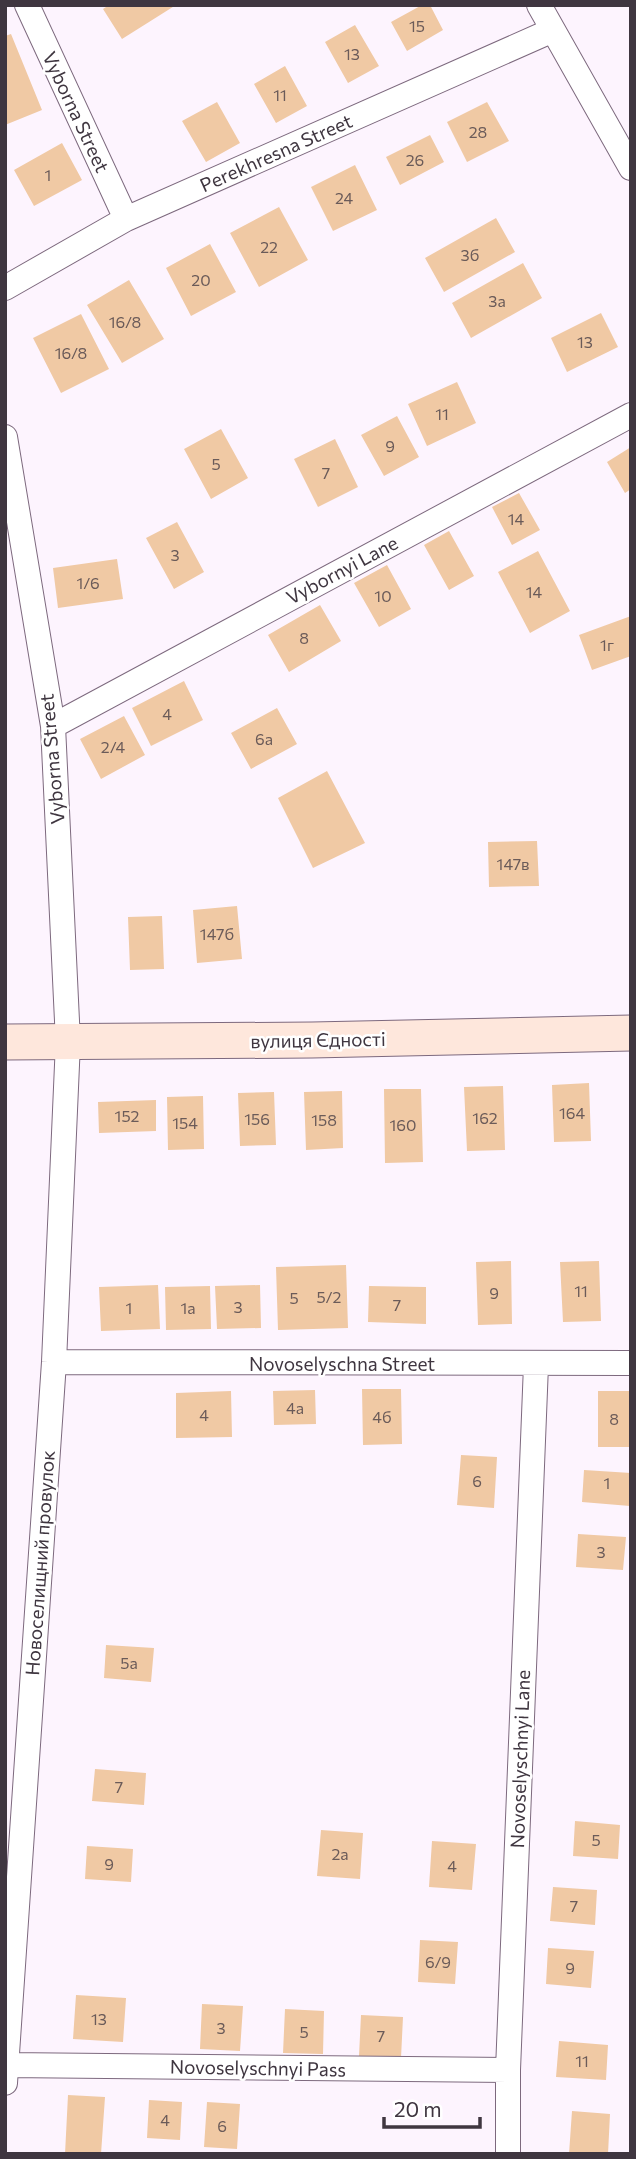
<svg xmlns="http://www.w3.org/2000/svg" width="636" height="2159" font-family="Commissioner,sans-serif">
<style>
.building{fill:#f0c9a4}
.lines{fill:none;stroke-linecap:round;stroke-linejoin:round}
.minor-casing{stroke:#7d697e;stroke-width:26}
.secondary-casing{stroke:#7d697e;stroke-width:37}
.minor{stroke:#fff;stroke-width:24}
.secondary{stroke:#fee7dc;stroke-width:35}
.labels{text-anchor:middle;stroke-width:5;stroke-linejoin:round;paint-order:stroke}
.number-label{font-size:16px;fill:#6b5b59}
.street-label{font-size:19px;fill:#3f3640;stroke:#fff}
</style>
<rect width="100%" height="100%" fill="#fdf4fe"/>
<path class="building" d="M109 5H176L122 39 103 9Z
M422 5H430L443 30 407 51 391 22Z
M355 25 379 66 348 83 325 42Z
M11 34 42 110 5 125V36Z
M285 66 307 106 276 123 254 84Z
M217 102 240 143 206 162 182 121Z
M487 102 509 141 467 162 447 122Z
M430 135 444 162 400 185 386 157Z
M62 143 82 180 34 206 14 170Z
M355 165 377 210 333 231 311 187Z
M279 207 308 260 259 287 230 233Z
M496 218 515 252 444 292 425 258Z
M210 244 236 292 191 316 166 268Z
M523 263 542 298 471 338 452 303Z
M129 280 164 339 122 363 87 305Z
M601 313 618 347 567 372 551 338Z
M81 314 109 369 61 393 33 338Z
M457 382 476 423 427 446 408 404Z
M397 416 419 457 384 476 361 435Z
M221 429 248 478 211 499 184 449Z
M335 439 358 487 318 507 294 459Z
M631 447V489L625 493 607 462Z
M519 493 540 530 512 545 492 507Z
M177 522 204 572 174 589 146 538Z
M449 531 474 576 449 590 424 545Z
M538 551 570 611 530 633 498 572Z
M117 559 123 599 58 608 53 568Z
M387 565 411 609 379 627 354 583Z
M320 605 341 641 289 672 268 635Z
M631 616V656L592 670 579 635Z
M184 681 203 720 151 746 132 708Z
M277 708 297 744 251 769 231 733Z
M124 716 145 755 101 779 80 739Z
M327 771 365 843 313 868 278 798Z
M537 841 539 886 489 887 488 842Z
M237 906 242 959 197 963 193 910Z
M162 916 164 969 130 970 128 917Z
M589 1083 591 1141 554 1142 552 1085Z
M503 1086 505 1150 467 1151 464 1087Z
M384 1089H421L423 1162 385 1163Z
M342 1091 343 1148 306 1150 304 1092Z
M274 1092 276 1145 240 1146 238 1093Z
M203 1096 204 1149 168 1150 167 1097Z
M156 1100V1131L99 1133 98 1102Z
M511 1261 512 1324 478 1325 476 1262Z
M599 1261 601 1321 563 1322 560 1262Z
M346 1265 348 1328 278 1330 276 1267Z
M158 1285 160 1329 101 1331 99 1287Z
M260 1285 261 1328 217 1329 215 1286Z
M210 1286 211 1329 166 1330 165 1287Z
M369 1286 426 1287V1324L368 1322Z
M362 1389H401L402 1444 363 1445Z
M315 1390 316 1424 274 1425 273 1391Z
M231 1391 232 1437 176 1438V1393Z
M598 1391H631V1447H598Z
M461 1455 497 1457 494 1508 457 1505Z
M584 1470 631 1473 630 1506 582 1502Z
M578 1534 626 1537 623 1570 576 1567Z
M106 1645 154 1648 151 1682 104 1678Z
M95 1769 146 1773 144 1805 92 1801Z
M575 1821 620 1825 618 1859 573 1856Z
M321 1830 363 1833 360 1879 317 1876Z
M432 1841 476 1844 472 1890 429 1887Z
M87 1846 133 1849 131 1882 85 1879Z
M553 1887 597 1890 595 1925 550 1921Z
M420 1940 458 1942 455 1984 418 1982Z
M548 1948 594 1951 591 1988 546 1984Z
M76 1995 126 1998 123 2042 73 2039Z
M202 2004 243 2006 240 2051 200 2049Z
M285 2009 324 2011 323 2054 283 2053Z
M361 2015 403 2017 401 2058 359 2056Z
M559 2041 608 2045 606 2080 556 2077Z
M68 2095 105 2097 101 2154H65Z
M149 2100 182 2102 180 2140 147 2138Z
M207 2102 240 2104 237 2149 204 2147Z
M572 2111 610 2114 608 2154H569Z"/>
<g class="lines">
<g class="minor-casing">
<path id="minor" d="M27 5 126 219
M539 5 631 168
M5 288 126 219 553 30
M5 437 53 726 68 1042 54 1362 5 2083
M53 726 631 415
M54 1362 631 1363
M7 2065 508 2070
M508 2154V2070L536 1365"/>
</g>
<g class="secondary-casing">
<path id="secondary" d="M5 1042 312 1040 631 1033"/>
</g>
<use href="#minor" class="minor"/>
<use href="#secondary" class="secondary"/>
</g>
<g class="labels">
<g class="number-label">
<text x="417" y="32">15</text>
<text x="352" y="60">13</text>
<text x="280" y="101">11</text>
<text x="478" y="138">28</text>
<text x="415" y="166">26</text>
<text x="48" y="181">1</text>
<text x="344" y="204">24</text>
<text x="269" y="253">22</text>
<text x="470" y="261">3б</text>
<text x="201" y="286">20</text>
<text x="497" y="307">3а</text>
<text x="125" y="328">16/8</text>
<text x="585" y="348">13</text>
<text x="71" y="359">16/8</text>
<text x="442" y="420">11</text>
<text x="390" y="452">9</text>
<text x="216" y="470">5</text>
<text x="326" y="479">7</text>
<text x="516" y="525">14</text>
<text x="175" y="561">3</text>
<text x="88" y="589">1/6</text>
<text x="534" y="598">14</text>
<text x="383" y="602">10</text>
<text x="304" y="644">8</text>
<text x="607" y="651">1г</text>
<text x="167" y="720">4</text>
<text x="264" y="745">6а</text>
<text x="113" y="753">2/4</text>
<text x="513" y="870">147в</text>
<text x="217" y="940">147б</text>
<text x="572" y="1119">164</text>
<text x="127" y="1122">152</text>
<text x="485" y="1124">162</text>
<text x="257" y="1125">156</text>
<text x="324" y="1126">158</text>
<text x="185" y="1129">154</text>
<text x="403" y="1131">160</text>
<text x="581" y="1297">11</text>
<text x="494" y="1299">9</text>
<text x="329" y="1303">5/2</text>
<text x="294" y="1304">5</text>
<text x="397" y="1311">7</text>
<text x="238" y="1313">3</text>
<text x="129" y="1314">1</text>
<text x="188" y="1314">1а</text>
<text x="295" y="1414">4а</text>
<text x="204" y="1421">4</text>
<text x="382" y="1423">4б</text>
<text x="614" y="1425">8</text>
<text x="477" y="1487">6</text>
<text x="607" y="1489">1</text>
<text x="601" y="1558">3</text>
<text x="129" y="1669">5а</text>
<text x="119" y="1793">7</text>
<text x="596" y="1846">5</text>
<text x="340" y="1860">2а</text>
<text x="109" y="1870">9</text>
<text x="452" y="1872">4</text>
<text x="574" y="1912">7</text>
<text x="438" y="1968">6/9</text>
<text x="570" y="1974">9</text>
<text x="99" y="2025">13</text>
<text x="221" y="2034">3</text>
<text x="304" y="2038">5</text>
<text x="381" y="2042">7</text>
<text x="582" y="2067">11</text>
<text x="165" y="2126">4</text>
<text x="222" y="2132">6</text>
</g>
<g class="street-label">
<text transform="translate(76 112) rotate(65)" y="7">Vyborna Street</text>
<text transform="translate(276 153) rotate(-24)" y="7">Perekhresna Street</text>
<text transform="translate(342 570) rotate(-28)" y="7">Vybornyi Lane</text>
<text transform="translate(52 759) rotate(-95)" y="7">Vyborna Street</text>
<text transform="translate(318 1040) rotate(-1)" y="7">вулиця Єдності</text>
<text x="342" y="1371">Novoselyschna Street</text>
<text transform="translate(40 1563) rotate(-86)" y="7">Новоселищний провулок</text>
<text transform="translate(520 1759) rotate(-88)" y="7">Novoselyschnyi Lane</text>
<text transform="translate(258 2068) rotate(1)" y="7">Novoselyschnyi Pass</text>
</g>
</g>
<rect width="636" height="2159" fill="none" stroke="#3f3640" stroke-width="14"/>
<path d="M384 2117v10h96v-10" fill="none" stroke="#3f3640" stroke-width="3.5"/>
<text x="394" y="2117" font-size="21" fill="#3f3640" stroke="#ffffff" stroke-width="5" paint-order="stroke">20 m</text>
</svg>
